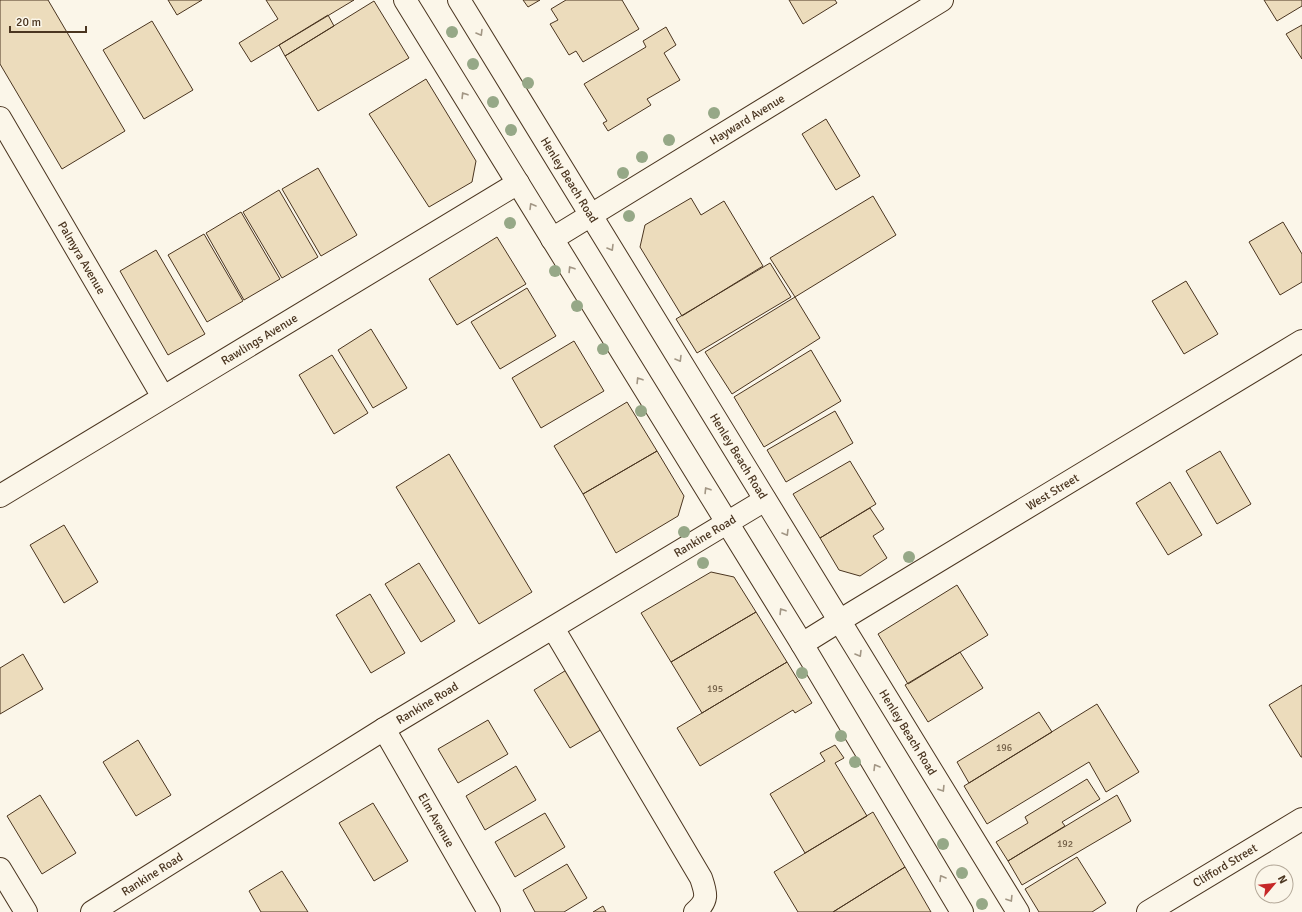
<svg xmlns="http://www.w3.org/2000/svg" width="1302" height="912" font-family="Signika,sans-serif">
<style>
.building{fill:#ecdcbc;stroke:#4a3520}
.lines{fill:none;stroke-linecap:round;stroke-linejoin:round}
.minor-casing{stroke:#4a3520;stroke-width:24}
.major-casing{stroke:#4a3520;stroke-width:24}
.minor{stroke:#fbf6e9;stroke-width:22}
.major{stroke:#fbf6e9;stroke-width:22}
.tree{fill:#96a887}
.oneway{stroke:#a29684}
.labels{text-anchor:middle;stroke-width:3;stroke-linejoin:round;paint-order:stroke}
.number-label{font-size:10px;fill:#725f47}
.street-label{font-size:12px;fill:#4a3520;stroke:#fbf6e9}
</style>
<rect width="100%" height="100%" fill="#fbf6e9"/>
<path class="building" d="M0 0H48L125 131 62 169 0 64Z
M168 0H202L177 15Z
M266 0H354L251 62 239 43 278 19Z
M523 0H540L528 7Z
M566 0H622L639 29 583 62 576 51 569 55 550 24 558 20 551 9Z
M789 0H835L837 3 803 24Z
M1264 0H1302V6L1277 21Z
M374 1 409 58 318 111 285 56Z
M328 15 334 26 285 56 279 45Z
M152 21 193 90 144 119 103 50Z
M1302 25V59L1286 34Z
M666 27 676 45 664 53 680 80 647 99 651 105 608 131 603 123 607 121 584 84 646 47 643 41Z
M426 79 476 161 472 182 429 207 369 114Z
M826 119 860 176 836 190 802 134Z
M318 168 357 235 321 256 282 189Z
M279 190 318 257 282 278 243 212Z
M873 196 896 235 795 297 770 258Z
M691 198 701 215 724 201 763 266 682 316 640 247 645 225Z
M241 212 280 279 244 300 206 233Z
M1283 222 1302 254V282L1280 295 1249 242Z
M204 234 243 301 207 322 168 255Z
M497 237 526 284 457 325 429 279Z
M156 250 205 334 168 355 120 271Z
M770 263 791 297 697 353 676 319Z
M1186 281 1218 334 1184 354 1152 301Z
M527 288 556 336 500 369 471 322Z
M795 297 820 338 732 394 705 352Z
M371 329 407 388 373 408 338 350Z
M574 341 604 391 541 428 512 378Z
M811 350 841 401 764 447 734 397Z
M332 355 368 413 334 434 299 375Z
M627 402 657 451 583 494 554 446Z
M835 411 853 443 786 482 767 450Z
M657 451 684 496 678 516 616 553 583 494Z
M1220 451 1251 504 1217 524 1186 471Z
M449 454 532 592 479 624 396 487Z
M850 461 876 504 820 538 793 494Z
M1170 482 1202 535 1168 555 1136 503Z
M870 508 884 529 873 536 887 558 860 576 839 570 820 538Z
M64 525 98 582 64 603 30 545Z
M419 563 455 621 421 642 385 584Z
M711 572 734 577 756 612 671 662 641 613Z
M957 585 988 635 908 684 878 634Z
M370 594 405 653 371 673 336 615Z
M756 612 787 662 702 713 671 662Z
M960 652 983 688 928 722 905 685Z
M23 654 43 689 0 714V668Z
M787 662 812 703 795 713 793 710 700 766 677 728Z
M568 669 604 728 570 748 534 690Z
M1302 685V757H1301L1269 705Z
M1097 704 1139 772 1106 792 1089 762 987 824 964 786Z
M1039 712 1052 732 969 783 957 762Z
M488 720 508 754 458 783 438 749Z
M138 740 171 795 136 816 103 762Z
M835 745 844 758 835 763 867 816 805 853 770 794 825 761 820 753Z
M516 766 536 800 485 830 466 796Z
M1087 779 1100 799 1062 822 1065 826 1008 861 996 842 1028 823 1025 817Z
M40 795 76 853 42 874 7 816Z
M1117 795 1131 821 1022 885 1008 861Z
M373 803 408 861 374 881 339 823Z
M873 812 905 867 833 912H798L774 872Z
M545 813 565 847 515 877 495 842Z
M1077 857 1106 903 1092 912H1039L1025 889Z
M567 864 587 898 564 912H535L523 890Z
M905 867 931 912H833Z
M282 871 308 912H261L249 891Z
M603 906 606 912H593Z"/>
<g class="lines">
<g class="minor-casing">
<g id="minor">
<path id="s1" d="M0 118 163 397"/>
<path id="s2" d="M552 239 942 0"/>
<path id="s3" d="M0 496 518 183"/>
<path d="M553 628 701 878C706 893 709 900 695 912"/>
<path id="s4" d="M802 644 839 621 1302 341"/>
<path id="s5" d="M384 729 489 912"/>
<path d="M0 869 26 912"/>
<path id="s6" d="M92 912 384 729 765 500"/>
<path id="s7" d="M1148 912 1302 819"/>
</g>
</g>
<g class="major-casing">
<g id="major">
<path d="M405 0 802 644 962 912"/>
<path id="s8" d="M459 0 1018 912"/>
</g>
</g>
<use href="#minor" class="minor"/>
<use href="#major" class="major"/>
</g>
<g class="tree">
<circle cx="452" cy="32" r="6"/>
<circle cx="473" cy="64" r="6"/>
<circle cx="528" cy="83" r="6"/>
<circle cx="493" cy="102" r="6"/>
<circle cx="714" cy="113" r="6"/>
<circle cx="511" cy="130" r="6"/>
<circle cx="669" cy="140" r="6"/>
<circle cx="642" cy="157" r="6"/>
<circle cx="623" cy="173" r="6"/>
<circle cx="629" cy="216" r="6"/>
<circle cx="510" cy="223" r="6"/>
<circle cx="555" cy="271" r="6"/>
<circle cx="577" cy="306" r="6"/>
<circle cx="603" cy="349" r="6"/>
<circle cx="641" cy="411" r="6"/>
<circle cx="684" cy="532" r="6"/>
<circle cx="909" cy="557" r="6"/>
<circle cx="703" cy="563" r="6"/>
<circle cx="802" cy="673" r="6"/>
<circle cx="841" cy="736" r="6"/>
<circle cx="855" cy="762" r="6"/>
<circle cx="943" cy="844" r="6"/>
<circle cx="962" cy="873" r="6"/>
<circle cx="982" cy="904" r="6"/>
</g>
<defs><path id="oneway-chevron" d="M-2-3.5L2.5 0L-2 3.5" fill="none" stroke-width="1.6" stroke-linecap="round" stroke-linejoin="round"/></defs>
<g class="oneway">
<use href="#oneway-chevron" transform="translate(480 33) rotate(59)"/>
<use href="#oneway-chevron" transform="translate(464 95) rotate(-122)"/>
<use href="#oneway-chevron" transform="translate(532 206) rotate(-121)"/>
<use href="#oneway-chevron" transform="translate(611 248) rotate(59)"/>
<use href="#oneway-chevron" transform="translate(571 269) rotate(-122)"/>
<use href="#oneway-chevron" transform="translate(679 359) rotate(59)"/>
<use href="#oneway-chevron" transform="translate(639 380) rotate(-122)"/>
<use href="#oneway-chevron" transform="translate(707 490) rotate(-122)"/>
<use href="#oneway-chevron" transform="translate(786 533) rotate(59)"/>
<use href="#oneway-chevron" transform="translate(782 611) rotate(-122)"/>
<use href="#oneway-chevron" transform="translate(859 654) rotate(59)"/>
<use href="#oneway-chevron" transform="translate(876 767) rotate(-121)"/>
<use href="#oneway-chevron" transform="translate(942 789) rotate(58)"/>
<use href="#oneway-chevron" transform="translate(942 878) rotate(-121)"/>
<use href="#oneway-chevron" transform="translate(1010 899) rotate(58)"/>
</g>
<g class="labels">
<g class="number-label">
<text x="715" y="692">195</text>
<text x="1004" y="751">196</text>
<text x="1065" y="847">192</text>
</g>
<g class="street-label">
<text dy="4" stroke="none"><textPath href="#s2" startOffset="229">Hayward Avenue</textPath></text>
<text dy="4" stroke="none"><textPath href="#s8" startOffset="211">Henley Beach Road</textPath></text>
<text dy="4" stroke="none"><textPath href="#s1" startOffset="162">Palmyra Avenue</textPath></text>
<text dy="4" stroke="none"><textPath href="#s3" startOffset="303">Rawlings Avenue</textPath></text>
<text dy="4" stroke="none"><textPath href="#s8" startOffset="535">Henley Beach Road</textPath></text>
<text dy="4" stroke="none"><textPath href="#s4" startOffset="293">West Street</textPath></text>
<text dy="4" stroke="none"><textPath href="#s6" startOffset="719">Rankine Road</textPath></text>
<text dy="4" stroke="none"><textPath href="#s6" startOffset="395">Rankine Road</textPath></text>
<text dy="4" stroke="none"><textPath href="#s8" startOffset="859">Henley Beach Road</textPath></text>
<text dy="4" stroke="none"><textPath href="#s5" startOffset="105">Elm Avenue</textPath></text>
<text dy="4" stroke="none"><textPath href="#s7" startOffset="90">Clifford Street</textPath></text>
<text dy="4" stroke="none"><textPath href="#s6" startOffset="71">Rankine Road</textPath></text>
</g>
</g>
<g transform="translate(1274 884) rotate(62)"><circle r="19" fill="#fbf6e9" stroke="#b4a999"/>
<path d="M0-3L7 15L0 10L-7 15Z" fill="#c62828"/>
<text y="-6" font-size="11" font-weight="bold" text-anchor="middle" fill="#4a3520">N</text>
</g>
<path d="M10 26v6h76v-6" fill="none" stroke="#4a3520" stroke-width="2"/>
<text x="16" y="26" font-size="12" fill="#4a3520" stroke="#fbf6e9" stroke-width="3" paint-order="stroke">20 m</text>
</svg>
